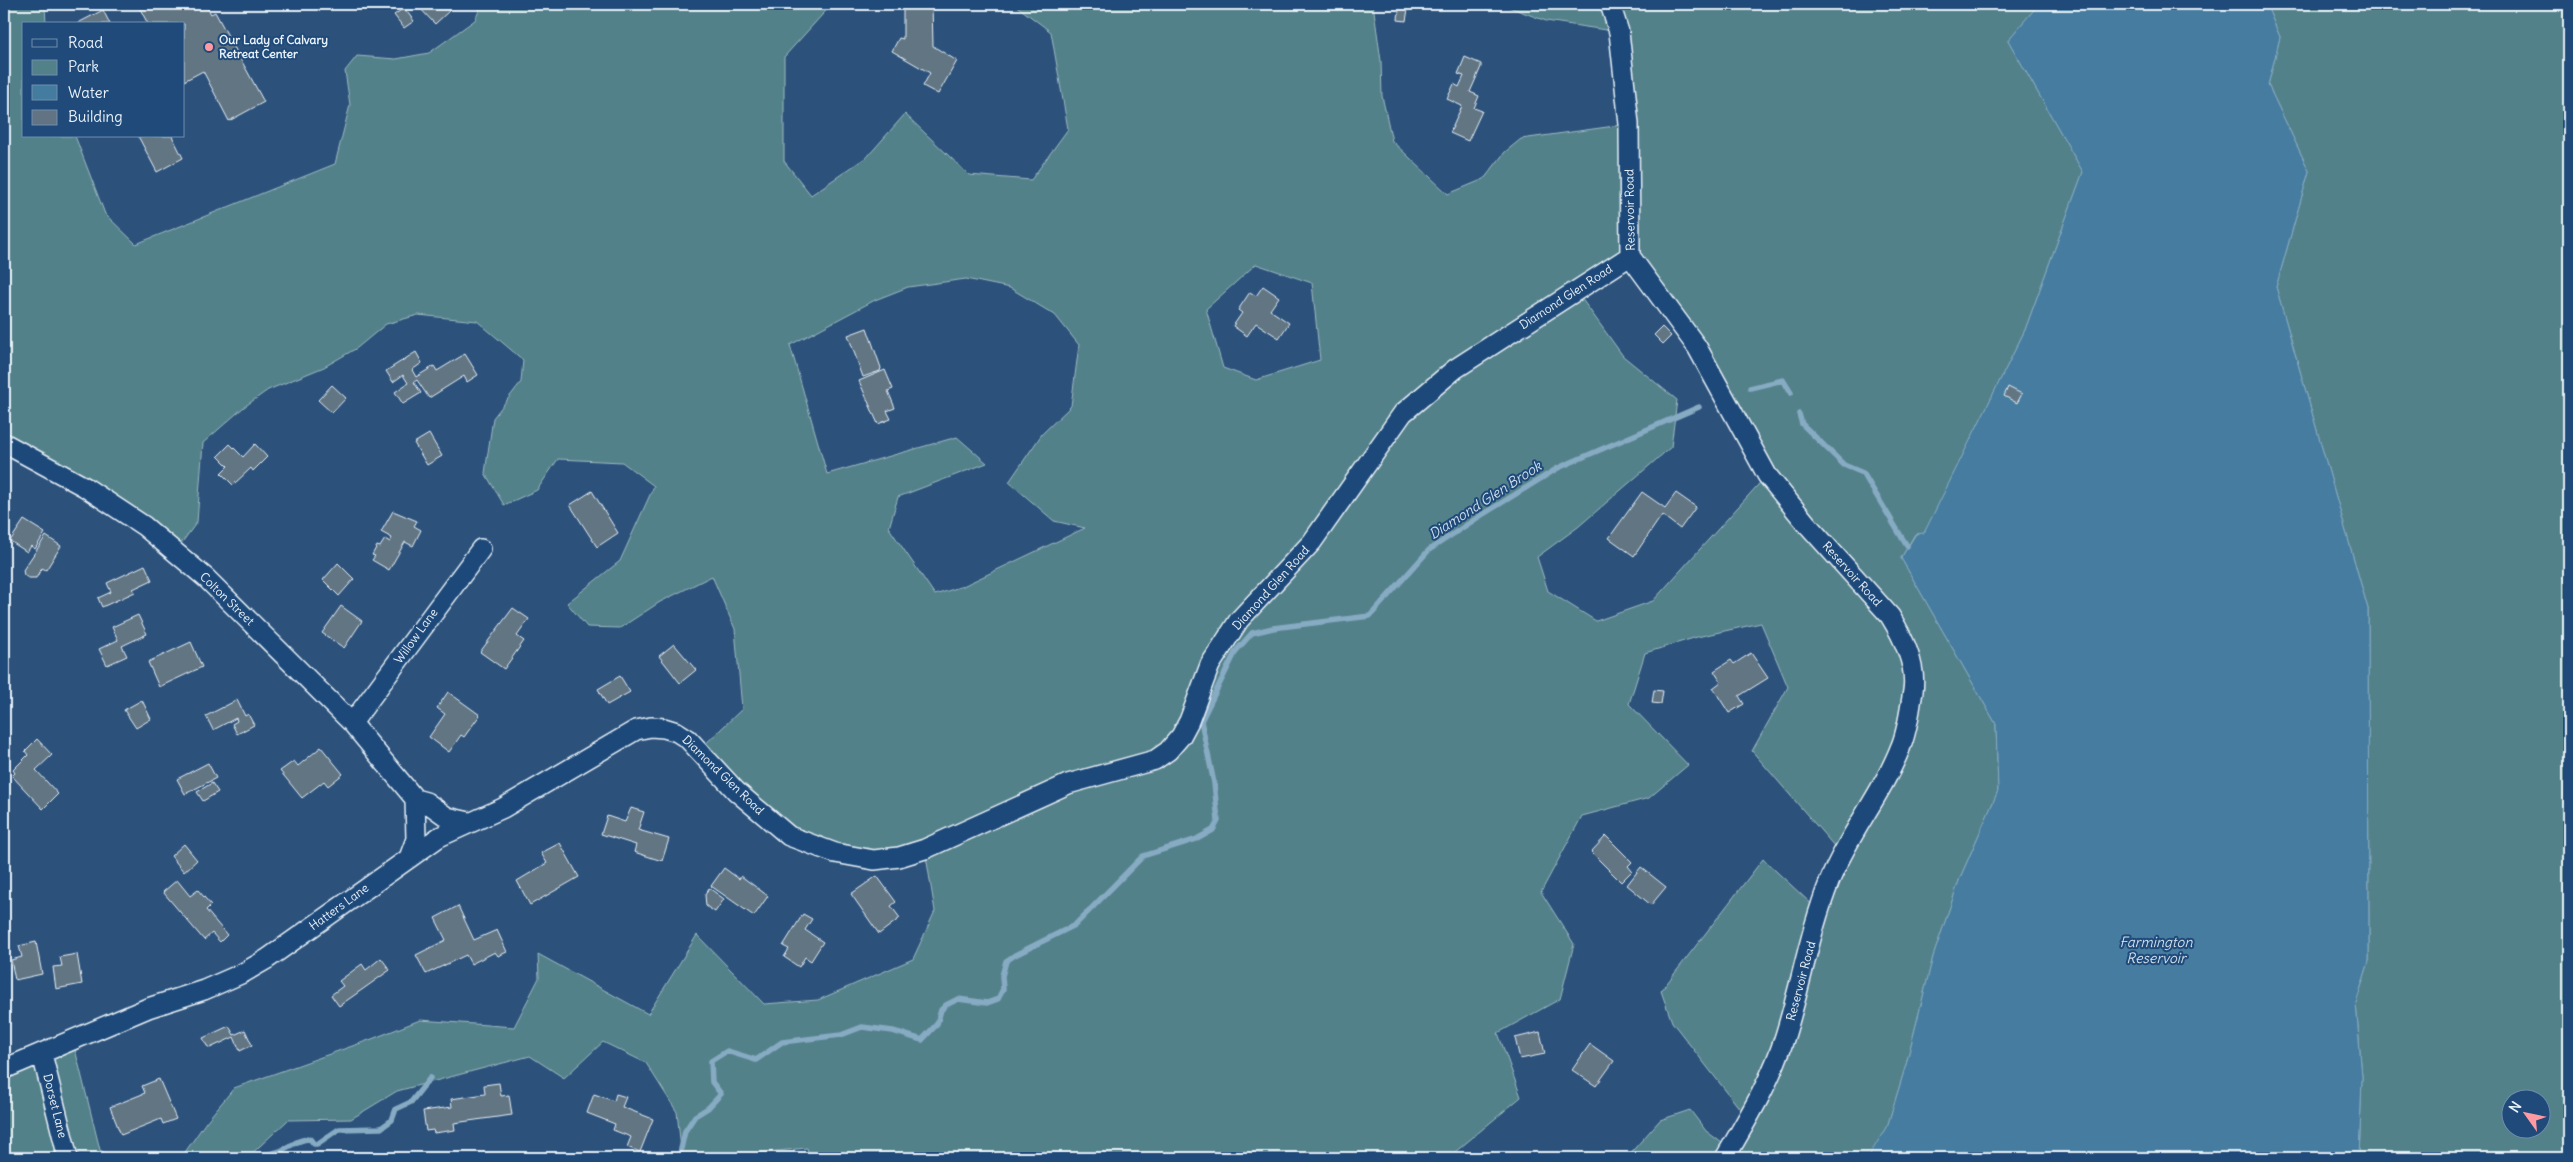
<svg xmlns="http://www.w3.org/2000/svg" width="2573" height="1162" font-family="Delius,sans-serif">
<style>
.green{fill:#53818a;stroke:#9eb9c1;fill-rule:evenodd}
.water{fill:#447ca0;stroke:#86abc3}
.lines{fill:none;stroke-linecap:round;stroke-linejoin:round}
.stream{stroke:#86abc3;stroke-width:5.5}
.building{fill:#627483;stroke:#e8f1f8}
.minor-casing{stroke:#e8f1f8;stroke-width:22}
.minor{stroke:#1f4a7a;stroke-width:19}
.poi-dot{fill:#ff9aa2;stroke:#1f4a7a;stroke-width:2}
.labels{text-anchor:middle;stroke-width:4;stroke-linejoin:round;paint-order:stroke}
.poi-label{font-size:12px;font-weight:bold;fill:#e8f1f8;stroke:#1f4a7a;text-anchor:start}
.street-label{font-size:12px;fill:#e8f1f8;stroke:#1f4a7a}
.water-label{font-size:14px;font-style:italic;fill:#cfdfeb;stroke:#1f4a7a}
</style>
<rect width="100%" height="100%" fill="#2c527c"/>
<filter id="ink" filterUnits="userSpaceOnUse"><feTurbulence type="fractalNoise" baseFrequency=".02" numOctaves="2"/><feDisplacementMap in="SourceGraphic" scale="10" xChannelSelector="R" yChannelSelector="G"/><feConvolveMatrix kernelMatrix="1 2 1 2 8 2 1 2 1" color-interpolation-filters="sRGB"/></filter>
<g filter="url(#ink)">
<path class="green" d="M4 4H45L46 24H24V136H75L105 214 136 244 335 164 350 105 345 71 357 56 396 59 429 53 475 20 482 4H832L784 57V161L811 195 868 156 905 114 969 175 1031 180 1068 129 1051 32 1014 4H1373L1381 61 1382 96 1392 141 1448 194 1484 179 1505 152 1521 139 1629 124 1619 32 1546 21 1501 4H2039L2008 40 2083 172 2025 330 1924 534H1915L1901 558 1996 724 1998 791 1960 878 1933 957 1906 1065 1888 1124 1871 1155 1868 1158H1626L1660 1120 1690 1110 1706 1131 1730 1149 1747 1118 1672 1022 1661 991 1763 859 1819 911 1841 854 1752 751 1788 687 1761 623 1697 637 1645 653 1629 704 1688 765 1649 798 1582 816 1541 892 1574 944 1560 999 1498 1033 1521 1097 1448 1158H810L807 1148C765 1152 724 1158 682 1158L677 1112 646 1063 603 1042 564 1078 530 1056 397 1091 351 1119 288 1120 247 1158H181L206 1122 234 1088 372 1039 420 1020 514 1027 539 978 538 954 648 1014 697 935 764 1004 818 1000 913 959 935 911 925 850 899 857 789 836 699 750 742 709 735 629 712 576 660 602 620 628 587 627 567 603 620 561 654 486 622 462 558 459 537 490 504 505 485 473 493 418 521 382 523 360 477 321 418 315 386 324 357 348 324 367 268 390 244 407 203 443 197 522 175 552 4 443ZM1631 256 1767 475 1653 601 1596 621 1548 591 1537 557 1578 527 1671 447 1677 400 1623 356 1576 291ZM1256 264 1312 283 1320 360 1256 380 1223 368 1206 309ZM966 279 1010 288 1055 315 1079 345 1071 406 1042 434 1009 482 1054 521 1085 528 963 586 935 595 889 528 898 497 987 463 957 437 827 474 790 345 875 300 908 287Z
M2266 4H2569V1158H2359L2362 1077 2356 1003 2369 961 2368 609 2276 287 2309 171 2268 85 2280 37ZM2510 1100H2540V1130H2510Z
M73 1041 100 1150 114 1158H4V1053L13 1065Z"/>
<path class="water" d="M2039 4H2266L2280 37 2268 85 2309 171 2276 287 2368 609 2369 961 2356 1003 2362 1077 2359 1158H1868L1888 1124 1906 1065 1933 957 1960 878 1998 791 1996 724 1901 558 1916 534 1924 533 2025 330 2083 172 2008 40Z"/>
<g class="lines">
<path class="stream" d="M1750 388 1783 380 1791 393
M1799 414 1802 424 1844 465 1863 473 1907 546
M252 1158C261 1153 270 1155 280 1151 290 1147 299 1138 310 1139L314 1144H317L339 1129 381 1128 392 1120 396 1109 411 1102 430 1078
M679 1158 685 1131 695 1116 708 1108 721 1094 712 1082 711 1061 727 1051 756 1060 782 1042 841 1035 862 1027 893 1031 922 1040 937 1024 941 1010 946 1005 958 999 987 1003 998 999 1003 989 1002 976 1006 961 1015 955 1075 925 1143 856 1197 839 1213 830 1218 821 1214 783 1201 721 1236 651 1252 633 1273 628 1370 616 1429 550 1477 518 1558 468 1699 407"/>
</g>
<path class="building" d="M140 4H205L211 14 215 12 264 102 229 121 203 71 184 81V24H148L138 5Z
M416 4H448L445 6 449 11 435 24Z
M903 4H932L933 46 957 61 938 94 923 86 930 73 892 51 899 38 903 39Z
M404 8 414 21 404 28 394 15Z
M1399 8 1408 9 1406 21 1398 20Z
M103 10 110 24H78V23Z
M1465 57 1481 64V67L1470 92 1479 96 1474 108 1482 111 1468 141 1450 133 1462 106 1447 99 1454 84 1459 87 1464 76 1458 74Z
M138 136H172L183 158 157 172Z
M1263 286 1279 297 1270 310 1289 323 1279 338 1256 323 1247 336 1233 326 1242 313 1238 310 1250 292 1256 296Z
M1662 327 1671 336 1663 344 1654 335Z
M867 328 881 368 880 371 863 377 848 335Z
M416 352 422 363 412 370 416 377 434 366 437 371 465 354 478 375 467 382 464 376 429 398 417 380 414 382 421 393 403 404 395 392 408 383 403 375 393 382 386 371Z
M885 370 893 389 888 391 895 408 887 411 891 419 878 424 859 381Z
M332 385 346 398 332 413 318 400Z
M2008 387 2022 394 2017 403 2004 396Z
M429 434 442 456 427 465 414 443Z
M230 444 243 457 255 444 267 457 253 471 251 468 233 485 221 473 228 466 218 456Z
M592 491 618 533 597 547 570 505Z
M1642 492 1665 508 1676 493 1696 507 1680 529 1662 515 1634 556 1609 538Z
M393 511 417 521 414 526 421 530 413 546 405 542 389 570 372 560 375 556 372 555 377 546 380 547 385 539 390 542 392 538 381 532Z
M24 520 45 533 35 549 31 546 27 552 10 541Z
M46 536 61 546 46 570 42 568 36 578H28L24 575 23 570Z
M338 563 354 579 339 596 323 580Z
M145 565 152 580 133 589 135 592 102 607 98 598 111 592 107 583Z
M341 606 362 621 344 648 322 633Z
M513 608 529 619 517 636 524 641 504 669 480 652Z
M138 615 147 634 122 646 127 656 107 665 99 649 118 640 112 627Z
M191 642 202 667 159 687 148 662Z
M674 644 696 670 680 683 659 656Z
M1751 653 1768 678 1739 696 1744 704 1729 713 1713 688 1721 682 1714 671 1731 660 1734 664Z
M620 676 630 692 607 705 598 689Z
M1654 690 1663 691 1661 704 1652 703Z
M448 692 480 715 464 737 461 735 449 752 429 737 445 714 437 708Z
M142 700 151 719 136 728 124 710Z
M237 700 245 716 248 714 254 725 237 734 232 724 237 721 236 718 213 730 206 716Z
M37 739 52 755 36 770 58 794 43 809 12 776 15 773 13 770 28 755 25 751Z
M321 747 343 774 328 786 324 781 302 798 280 771 294 761 298 766Z
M208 763 216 778 185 794 177 779Z
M212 783 218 792 203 801 197 792Z
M631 808 644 812 638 830 669 839 662 861 634 852 636 845 601 834 607 816 625 822Z
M1606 836 1632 862 1628 866 1632 871 1621 882 1591 852Z
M560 843 579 877 530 905 517 881 547 863 541 853Z
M184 844 197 860 184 872 171 856Z
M1641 867 1666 887 1651 905 1627 885Z
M724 868 739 879 741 876 768 896 754 916 711 886Z
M877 876 896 902 891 906 900 918 879 934 851 894Z
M177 880 190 896 198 890 211 905 206 910 227 935 220 942 212 933 204 940 163 892Z
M709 888 724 899 715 912 706 906 705 895Z
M458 906 474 940 497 930 507 952 498 956 495 952 471 964 466 955 426 974 416 955 446 940 435 918Z
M803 914 812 919 805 930 823 942 811 961 805 957 799 967 784 957 789 949 783 946Z
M36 942 42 974 15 980 11 960 22 957 19 946Z
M77 954 82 984 56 989 53 967 62 966 60 957Z
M381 958 390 970 339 1006 331 995 343 986 339 981 362 964 366 970Z
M229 1026 234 1035 245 1030 252 1045 240 1051 234 1037 210 1048 207 1046 203 1038Z
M1540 1032 1545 1054 1520 1059 1515 1038Z
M1590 1044 1614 1061 1596 1086 1572 1070Z
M159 1079 176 1119 163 1124 161 1119 121 1135 110 1107 145 1093 142 1086Z
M499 1083 501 1096 509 1095 512 1115 454 1123 455 1130 434 1133 433 1130 426 1131 423 1111 452 1107 451 1099 485 1094 484 1085Z
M594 1094 614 1101 616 1094 626 1097 622 1107 653 1119 640 1152 627 1147 631 1137 613 1130 615 1124 587 1113Z
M1493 1152 1497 1158H1484Z"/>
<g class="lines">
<g class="minor-casing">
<path id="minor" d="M1610 4 1619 32 1629 124 1630 256 1697 347 1767 475 1806 523 1890 616C1903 637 1917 665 1913 691 1910 708 1908 729 1901 746 1883 793 1849 833 1830 880 1810 930 1801 985 1785 1036 1772 1079 1747 1120 1725 1158
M4 443 85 487 144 526 206 578 352 723 415 799
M352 723 481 549
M410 855 416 839 415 799 426 802 447 817 469 822
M42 1054 68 1158
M4 1069 148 1008 204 990 243 973 267 959 439 837 503 808 636 730 651 727 664 728 677 732 688 739 736 791 789 836 835 853 874 860 899 857 925 849 1068 784 1155 760 1168 751 1181 736 1189 721 1210 665 1239 620 1312 542 1403 413 1455 369 1630 256"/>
</g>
<use href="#minor" class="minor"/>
</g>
</g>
<circle class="poi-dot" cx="209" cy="47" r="5"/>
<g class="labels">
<g class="poi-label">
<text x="219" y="44">Our Lady of Calvary<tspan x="219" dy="14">Retreat Center</tspan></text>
</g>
<g class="street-label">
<text transform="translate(1630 210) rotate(-91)" y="4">Reservoir Road</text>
<text transform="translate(1566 297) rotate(-33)" y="4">Diamond Glen Road</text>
<text transform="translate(1852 574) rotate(48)" y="4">Reservoir Road</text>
<text transform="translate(1271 588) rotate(-48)" y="4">Diamond Glen Road</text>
<text transform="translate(227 599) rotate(44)" y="4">Colton Street</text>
<text transform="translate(416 636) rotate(-54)" y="4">Willow Lane</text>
<text transform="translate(723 775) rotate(44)" y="4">Diamond Glen Road</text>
<text transform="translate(339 907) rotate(-36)" y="4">Hatters Lane</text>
<text transform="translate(1801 981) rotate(-75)" y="4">Reservoir Road</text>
<text transform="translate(55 1106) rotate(76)" y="4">Dorset Lane</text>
</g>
<g class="water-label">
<text transform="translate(1485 500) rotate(-33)" y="5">Diamond Glen Brook</text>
<text x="2156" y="947">Farmington<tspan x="2156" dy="16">Reservoir</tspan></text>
</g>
</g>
<rect width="2573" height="1162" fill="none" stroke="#1f4a7a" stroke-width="20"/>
<rect x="10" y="10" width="2553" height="1142" fill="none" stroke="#e8f1f8" stroke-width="2" filter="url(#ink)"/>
<rect x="22" y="22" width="162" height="115" fill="#1f4a7a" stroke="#6f8dac"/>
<rect x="32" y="39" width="25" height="8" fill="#1f4a7a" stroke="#6f8dac"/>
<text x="68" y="48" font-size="15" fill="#e8f1f8">Road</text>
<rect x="32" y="60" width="25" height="15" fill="#53818a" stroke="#6f8dac"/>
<text x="68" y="72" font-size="15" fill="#e8f1f8">Park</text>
<rect x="32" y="85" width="25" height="15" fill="#447ca0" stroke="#6f8dac"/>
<text x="68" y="98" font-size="15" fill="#e8f1f8">Water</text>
<rect x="32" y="110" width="25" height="15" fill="#627483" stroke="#6f8dac"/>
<text x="68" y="122" font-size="15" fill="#e8f1f8">Building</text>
<g transform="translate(2526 1114) rotate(303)"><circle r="24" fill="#1f4a7a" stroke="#6f8dac"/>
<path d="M0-4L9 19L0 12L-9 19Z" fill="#ff9aa2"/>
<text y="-8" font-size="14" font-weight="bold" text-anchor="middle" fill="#e8f1f8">N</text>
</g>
</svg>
